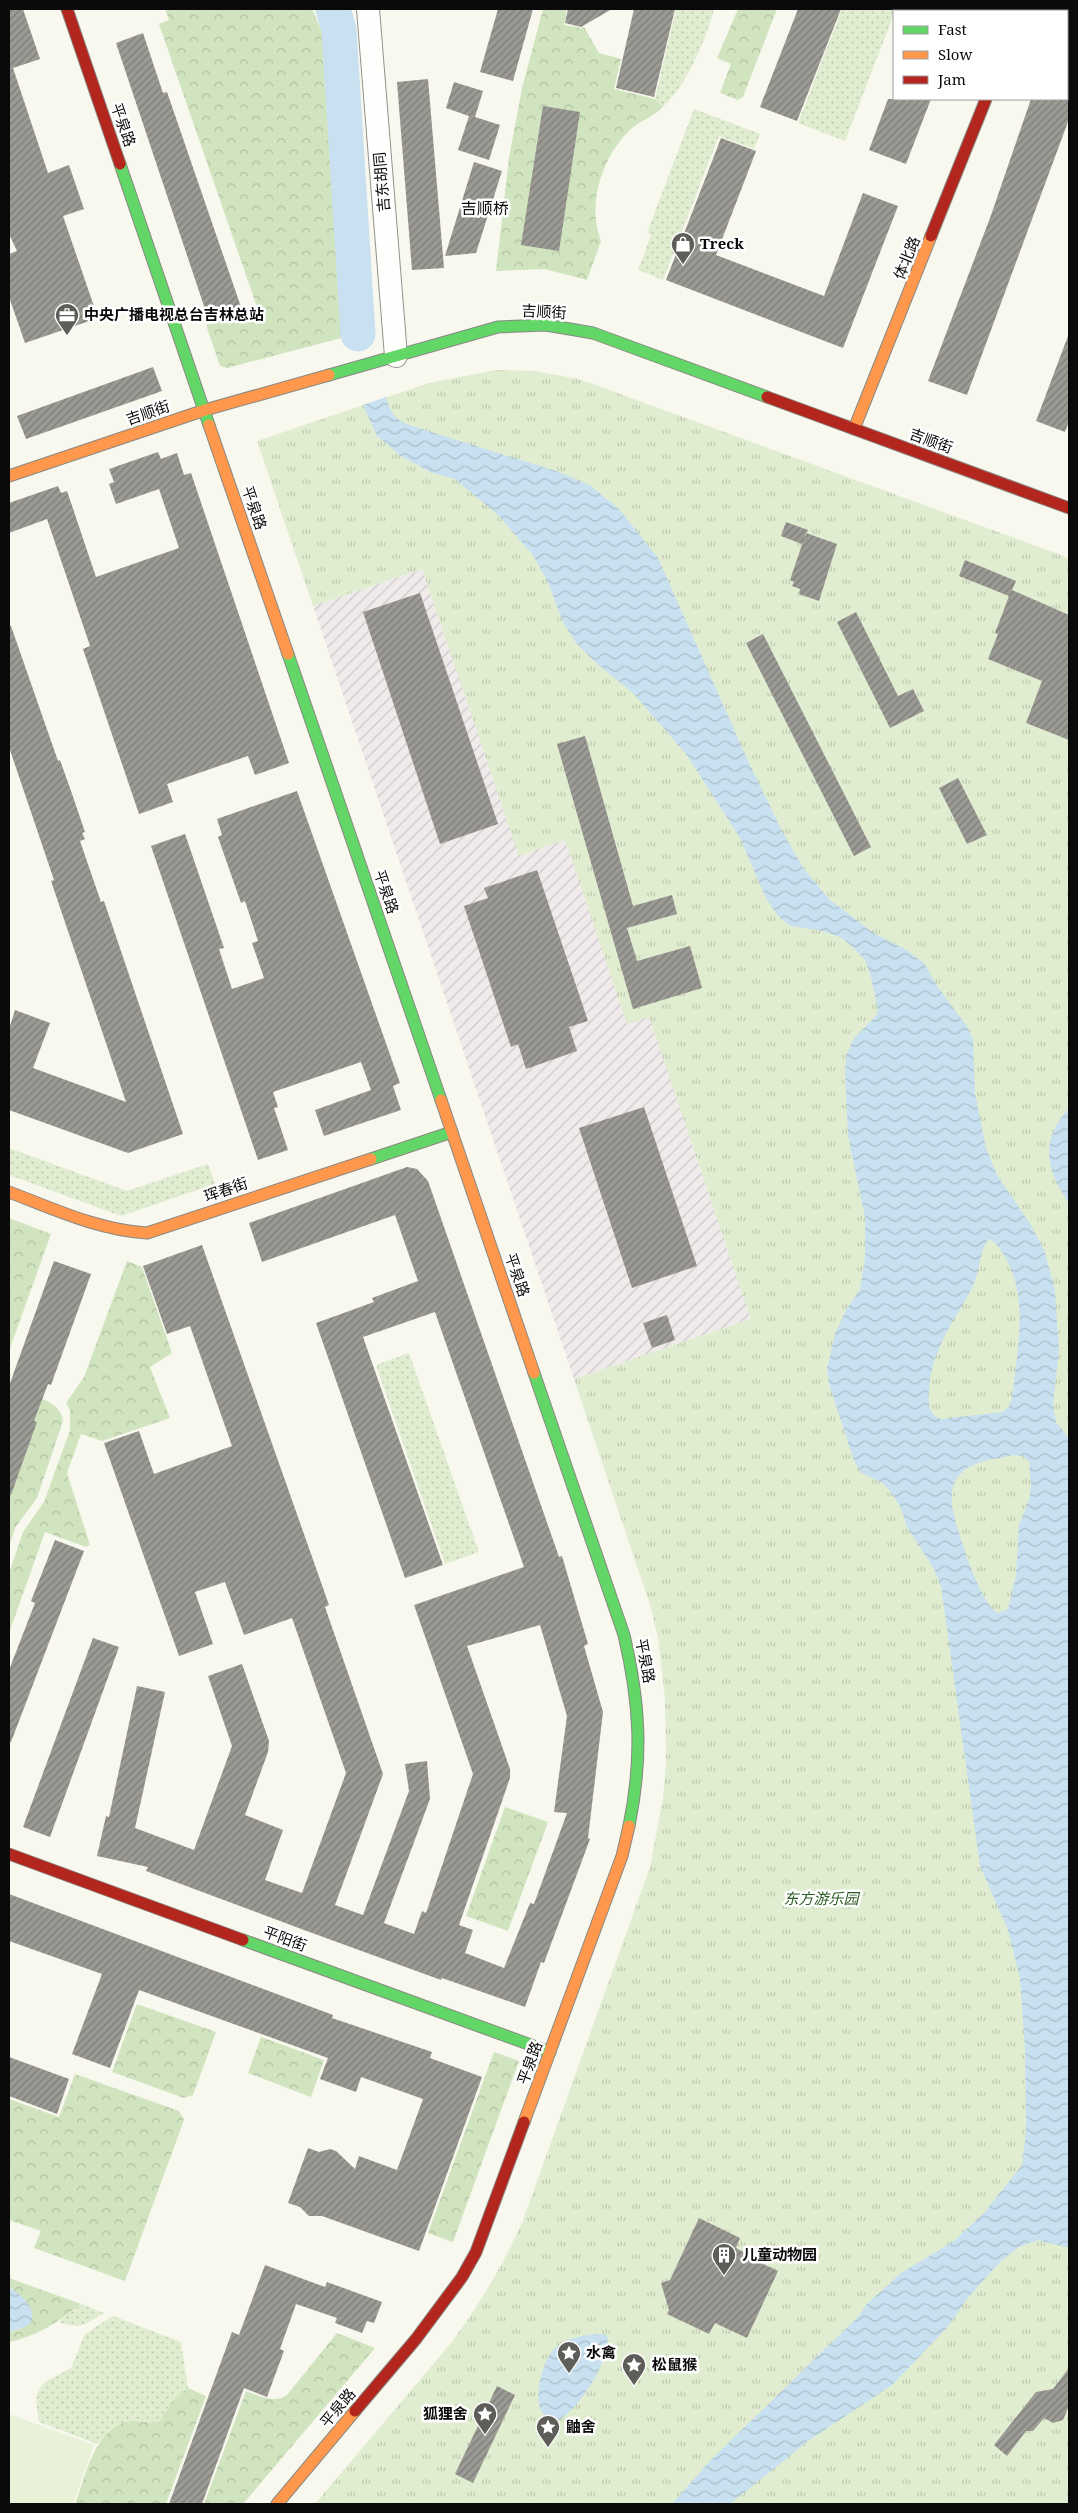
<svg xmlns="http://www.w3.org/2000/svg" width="1078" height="2513" font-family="'Noto Serif','Noto Sans SC',serif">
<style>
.industrial{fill:url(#industrial-furrows)}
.grass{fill:url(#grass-dots)}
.forest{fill:url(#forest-crowns)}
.park{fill:url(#park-tufts)}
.pitch{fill:#eaf1d9}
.water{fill:url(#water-waves);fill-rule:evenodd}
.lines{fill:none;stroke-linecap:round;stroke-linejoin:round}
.river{stroke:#c8e0ef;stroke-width:35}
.building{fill:url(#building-hatch);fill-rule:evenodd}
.street-casing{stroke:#92918d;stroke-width:24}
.fast-casing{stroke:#888883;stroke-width:13}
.slow-casing{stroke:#888883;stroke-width:13}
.jam-casing{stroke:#888883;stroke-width:13}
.street{stroke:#fefefc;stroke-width:22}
.fast{stroke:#63d668;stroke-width:11}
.slow{stroke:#ff974d;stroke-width:11}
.jam{stroke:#b3261e;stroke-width:11}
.labels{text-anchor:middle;stroke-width:5;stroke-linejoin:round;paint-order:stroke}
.street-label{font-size:15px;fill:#0a0a0a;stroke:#fff}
.poi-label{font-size:15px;font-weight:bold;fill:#0a0a0a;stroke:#fff;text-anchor:start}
.park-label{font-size:15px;font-style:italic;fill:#2a5c21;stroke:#fff}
.neighbourhood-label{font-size:16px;fill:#0a0a0a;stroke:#fff}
</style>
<defs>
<pattern id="industrial-furrows" width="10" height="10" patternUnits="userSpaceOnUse" patternTransform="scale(1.25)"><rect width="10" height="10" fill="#f0eaeb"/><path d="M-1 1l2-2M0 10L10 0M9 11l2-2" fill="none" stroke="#ccc7c8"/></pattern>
<pattern id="grass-dots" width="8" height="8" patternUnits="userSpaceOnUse" patternTransform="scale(1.25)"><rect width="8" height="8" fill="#e0edd0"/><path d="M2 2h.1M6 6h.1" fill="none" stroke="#bfcab1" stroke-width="1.8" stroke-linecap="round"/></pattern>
<pattern id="forest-crowns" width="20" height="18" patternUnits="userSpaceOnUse" patternTransform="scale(1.25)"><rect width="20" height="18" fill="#d0e4bf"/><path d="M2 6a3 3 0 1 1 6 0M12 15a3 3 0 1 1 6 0" fill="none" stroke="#b1c2a3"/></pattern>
<pattern id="park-tufts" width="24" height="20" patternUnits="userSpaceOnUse" patternTransform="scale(1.25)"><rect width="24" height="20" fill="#e0edd0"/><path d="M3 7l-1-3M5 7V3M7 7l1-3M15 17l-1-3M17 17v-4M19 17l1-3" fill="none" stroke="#bfcab1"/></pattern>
<pattern id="water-waves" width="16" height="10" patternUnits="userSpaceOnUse" patternTransform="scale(1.25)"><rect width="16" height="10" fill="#c8e0ef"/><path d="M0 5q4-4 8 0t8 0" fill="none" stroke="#aabfcc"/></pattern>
<pattern id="building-hatch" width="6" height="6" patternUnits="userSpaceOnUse" patternTransform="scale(1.25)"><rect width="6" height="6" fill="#9c9a94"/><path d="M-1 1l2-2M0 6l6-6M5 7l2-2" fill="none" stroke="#7d7c77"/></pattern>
</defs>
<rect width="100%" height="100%" fill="#f9f8ee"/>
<path class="industrial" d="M422 569 519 855 565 840 627 1023 649 1016 751 1319 574 1379 313 606Z"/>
<path class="grass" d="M676 9H714C707 38 686 86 663 107L655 99Z
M842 9H896L845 141 798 123Z
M694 109 760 134 754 149 719 136 663 280 638 270 651 235 647 233Z
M9 1148 127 1191 208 1164 215 1184 121 1216 9 1175Z
M409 1353 479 1552 445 1564 376 1365Z
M81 2304 104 2313C83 2325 83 2330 59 2322Z
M113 2316 181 2342 188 2388 172 2401 160 2421C152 2423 149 2422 140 2421 125 2419 108 2434 97 2444L39 2422C32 2383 40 2385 71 2368L85 2334Z"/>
<path class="forest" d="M165 9H312L322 32 341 338 227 368 220 366 206 325 257 307 159 24 169 20Z
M543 9H567L564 25 581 28 584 27 599 53 621 59 614 89 655 99 663 107C652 118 636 122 626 134 601 161 587 206 601 241L587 280 544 269 496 271 509 158 522 88Z
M738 9H777L743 97 738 100 720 93 731 64 717 58Z
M9 1218 51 1234 9 1351Z
M127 1261 142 1267 172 1353 150 1367 170 1418 102 1441 81 1434 67 1473 90 1545 86 1547 45 1532 9 1633V1573L23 1532 44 1502 70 1430V1410L66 1403 84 1377Z
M9 1387C27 1394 61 1399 63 1421L37 1498 15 1528 9 1547Z
M505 1807 548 1822 508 1931 466 1916Z
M137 2004 216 2032 193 2095 184 2098 112 2072Z
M261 2037 324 2060 311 2097 248 2073Z
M494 2052 519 2061 453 2242 428 2233Z
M75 2074 179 2111 184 2120 125 2281 34 2248 41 2231 9 2220V2099L59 2117Z
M9 2278 81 2304C58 2322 38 2336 9 2342V2331L21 2329 13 2289 9 2288Z
M337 2333 375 2348 243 2504H204L246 2391C260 2396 273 2404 287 2395Z
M188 2388 206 2396 166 2504H75C86 2476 93 2432 126 2422 139 2419 146 2425 160 2421L172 2401Z"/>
<path class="park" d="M496 370 534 371 579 379 1069 558V2504H315L451 2343C479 2306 502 2266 522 2223L650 1867 663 1798 666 1763 665 1698 658 1638 651 1608 574 1379 751 1319 649 1017 627 1024 565 840 519 856 422 569 313 606 257 441 429 383Z"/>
<path class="pitch" d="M9 2414 94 2445 73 2504H9Z"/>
<path class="water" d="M386 397C390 412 394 419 409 425L559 472 591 486 619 509 658 558 749 763 783 833 804 869 830 900 875 934 903 948 924 963 937 986 966 1025 973 1039 975 1093 986 1148 997 1175 1031 1225 1045 1252 1055 1291 1059 1350 1053 1404 1056 1422 1069 1438V2248L1038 2240 1019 2247 1000 2262 967 2299 946 2329 892 2385 808 2441 730 2504H672L709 2462 831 2343 858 2317 867 2304 901 2273 954 2241 984 2213 1022 2165 1026 2133 1025 2048 1020 1979 1008 1930 980 1866 941 1586 934 1569 907 1527 901 1508 890 1491 883 1483 861 1473 853 1458 829 1384 827 1368 835 1334 846 1310 860 1290 865 1259V1217L848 1136 845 1070 847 1054 854 1038 876 1016 878 1010 871 977 865 960 852 946 840 937 818 930 790 926 778 916 766 898 740 838 686 754 633 693 595 662 576 643 563 622 547 580 532 554 498 515 455 479 432 473 401 456 377 436 363 405ZM989 1239C997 1243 999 1248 1004 1255 1030 1298 1017 1351 1012 1398L1009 1406 1003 1412 941 1419C928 1415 928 1403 929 1391 932 1346 954 1323 973 1286 980 1271 979 1251 989 1239ZM1014 1455 1022 1456 1029 1461 1031 1482 1030 1497 1019 1525 1016 1575 1008 1609 998 1613C980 1605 957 1531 953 1510 951 1501 951 1488 956 1480 966 1461 995 1459 1014 1455Z
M1069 1108V1204C1046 1169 1039 1141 1069 1108Z
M9 2288C20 2292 42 2314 28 2325 22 2329 15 2330 9 2331Z
M596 2334H605L608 2338C607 2365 581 2406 559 2420 526 2423 540 2368 551 2353 561 2339 580 2336 596 2334Z"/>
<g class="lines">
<path class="river" d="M333 9 339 30 358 334"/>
</g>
<path class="building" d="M9 9H23L40 59 13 68 48 173 69 165 84 209 63 216 98 318 25 343 9 297V254L17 251 9 234Z
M498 9H533L513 81 480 72Z
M568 9H612L581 27 565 23Z
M634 9H675L654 97 616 88Z
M798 9H841L797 121 760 107Z
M143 33 163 93 167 92 241 307 208 318 116 43Z
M428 79 444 268 412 270 397 82Z
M454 82 483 91 475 117 500 125 489 160 458 150 469 116 446 108Z
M888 99H931L906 164 869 150Z
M1031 99H1069V119L967 395 928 381 990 218Z
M543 106 580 112 559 251 521 245Z
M721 138 756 151 716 255 824 296 863 193 898 206 843 348 666 280Z
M474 162 502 171 476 253 445 256Z
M1068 336 1069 421 1065 432 1036 421Z
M153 367 162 391 26 439 17 416Z
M158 452 161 459 177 453 184 475 191 473 289 763 255 775 248 756 167 784 173 802 139 814 83 649 90 646 47 519 9 533V503L58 486 61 493 67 491 96 577 179 548 159 489 116 504 109 484 114 482 109 469Z
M786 522 808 530 802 544 781 536Z
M806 533 837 544 819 601 799 594 800 589 792 586 794 582 790 580Z
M965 560 1016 581 1012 590 1069 615V740L1026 723 1042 681 988 659 998 634 995 633 1009 596 959 576Z
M420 593 498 824 440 844 363 612Z
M856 612 898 696 913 689 924 711 890 728 837 622Z
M9 626H11L58 761 60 760 71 791 85 832 82 833 85 839 80 841 101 902 104 901 183 1134 128 1153 9 1110V1029L15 1010 50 1023 33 1068 126 1102 51 881 54 880 9 747Z
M763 634 871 847 854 856 746 643Z
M585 736 633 906 672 895 677 914 627 928 637 961 690 946 702 988 633 1009 557 744Z
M958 778 987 835 967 844 939 788Z
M297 791 400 1083 393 1086 401 1110 324 1136 315 1110 371 1090 361 1062 273 1092 278 1107 274 1108 288 1150 258 1160 151 846 185 834 224 948 219 949 232 989 264 978 252 943 258 941 245 901 241 903 218 837 222 835 217 819Z
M537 870 588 1021 569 1027 577 1051 526 1069 518 1044 511 1047 464 906 488 898 484 888Z
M644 1107 697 1266 632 1288 579 1128Z
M407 1167 417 1169 428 1181 559 1557 562 1556 588 1644 584 1646 603 1712 588 1838 590 1839 544 1963 541 1962 525 2007 442 1978 441 1980 304 1930 146 1871 148 1867 97 1856 106 1816 109 1817 137 1686 165 1692 135 1828 194 1850 232 1746 208 1676 242 1664 269 1741 268 1752 245 1815 283 1830 265 1880 302 1893 346 1773 292 1618 244 1635 225 1582 195 1592 213 1644 179 1656 104 1443 139 1431 154 1474 232 1446 190 1326 167 1334 143 1266 202 1245 329 1605 325 1607 383 1774 335 1905 363 1915 409 1791 405 1764 427 1761 430 1799 384 1923 414 1934 422 1911 426 1913 473 1774 414 1605 524 1567 435 1312 363 1337 443 1565 405 1578 316 1323 374 1302 372 1298 418 1281 395 1215 262 1262 249 1223ZM540 1625 567 1716 554 1812 567 1813 534 1904 530 1903 504 1968 465 1953 473 1930 459 1925 510 1778V1769L467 1646Z
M54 1261 91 1274 51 1385 48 1384 34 1421 37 1422 11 1495 9 1494V1386Z
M667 1315 675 1340 652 1348 643 1323Z
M55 1540 84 1551 11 1742H9V1670L35 1603 31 1601Z
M93 1638 119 1647 50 1837 23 1827Z
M9 1894 333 2015 332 2018 432 2052 430 2058 482 2077 419 2251 322 2216H309L300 2207 288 2203 308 2148 319 2152 330 2149 336 2151 355 2169 359 2156 397 2170 423 2099 361 2077 356 2092 320 2079 328 2058 139 1990 110 2068 72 2054 102 1974 9 1941Z
M9 2057 69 2079 57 2114 9 2096Z
M699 2218 740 2238 736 2248 747 2254 746 2256 778 2271 747 2338 715 2323 709 2334 667 2314 669 2310 661 2283 670 2280Z
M265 2265 325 2287 327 2282 382 2302 374 2323 367 2321 362 2333 335 2323 337 2318 296 2304 280 2349 284 2351 267 2397 244 2388 202 2504H169L232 2332 239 2335Z
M1069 2368V2406L1063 2420 1053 2423 1044 2418 1033 2431H1026L1007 2456 994 2445 1036 2392 1053 2389Z
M497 2386 515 2395 473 2483 455 2474Z"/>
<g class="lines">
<g class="street-casing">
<path id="street" d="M368 9 396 356"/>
</g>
<g class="fast-casing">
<path id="fast" d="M1011 11 1012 9
M120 164 209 425
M329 375 498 327 546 325 593 333 767 397
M288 654 441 1100
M371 1159 452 1132
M534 1373 624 1635C640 1703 643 1758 629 1826
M243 1940 550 2052"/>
</g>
<g class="slow-casing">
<path id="slow" d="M209 425 288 654
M854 429 931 236
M9 476 205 410 329 375
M441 1100 534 1373
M9 1192C54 1209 98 1230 147 1233L371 1159
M524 2122 622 1856 629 1826
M277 2504 355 2411"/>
</g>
<g class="jam-casing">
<path id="jam" d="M67 9 120 164
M931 236 986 99
M767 397 1069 508
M9 1854 243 1940
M355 2411 416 2339 462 2277 476 2252 524 2122"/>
</g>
<use href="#street" class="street"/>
<use href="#fast" class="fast"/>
<use href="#slow" class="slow"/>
<use href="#jam" class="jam"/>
</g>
<defs>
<g id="shop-pin" transform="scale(1.25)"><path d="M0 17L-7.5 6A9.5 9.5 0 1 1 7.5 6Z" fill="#5e5d5a" stroke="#fff"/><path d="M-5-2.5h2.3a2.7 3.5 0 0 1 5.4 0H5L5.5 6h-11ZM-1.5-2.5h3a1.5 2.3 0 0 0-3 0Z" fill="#fff"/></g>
<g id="office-pin" transform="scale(1.25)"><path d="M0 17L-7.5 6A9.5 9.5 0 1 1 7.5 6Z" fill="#5e5d5a" stroke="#fff"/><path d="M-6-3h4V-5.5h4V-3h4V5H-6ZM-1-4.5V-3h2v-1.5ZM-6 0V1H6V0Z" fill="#fff"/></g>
<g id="building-pin" transform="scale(1.25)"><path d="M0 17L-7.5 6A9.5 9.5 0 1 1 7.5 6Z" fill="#5e5d5a" stroke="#fff"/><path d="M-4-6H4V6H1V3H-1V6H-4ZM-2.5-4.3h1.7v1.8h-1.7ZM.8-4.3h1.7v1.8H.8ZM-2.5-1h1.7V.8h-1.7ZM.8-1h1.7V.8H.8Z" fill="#fff"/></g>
<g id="sight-pin" transform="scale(1.25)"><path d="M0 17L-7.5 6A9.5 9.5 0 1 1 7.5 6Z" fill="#5e5d5a" stroke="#fff"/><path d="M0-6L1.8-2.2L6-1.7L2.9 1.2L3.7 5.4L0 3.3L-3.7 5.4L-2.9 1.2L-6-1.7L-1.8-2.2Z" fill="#fff"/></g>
</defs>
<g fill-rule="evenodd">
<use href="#shop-pin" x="683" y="244"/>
<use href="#office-pin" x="67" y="315"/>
<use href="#building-pin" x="724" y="2255"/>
<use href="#sight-pin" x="569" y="2353"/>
<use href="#sight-pin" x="634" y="2365"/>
<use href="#sight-pin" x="485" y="2414"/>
<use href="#sight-pin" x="548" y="2427"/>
</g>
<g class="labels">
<g class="street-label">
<text transform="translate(123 125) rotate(71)" y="5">平泉路</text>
<text transform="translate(382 182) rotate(-95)" y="5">吉东胡同</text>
<text transform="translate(907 258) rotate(-68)" y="5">体北路</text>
<text transform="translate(544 312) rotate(3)" y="5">吉顺街</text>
<text transform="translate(148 413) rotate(-19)" y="5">吉顺街</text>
<text transform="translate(931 441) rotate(20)" y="5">吉顺街</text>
<text transform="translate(254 508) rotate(71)" y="5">平泉路</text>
<text transform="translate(386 892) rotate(71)" y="5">平泉路</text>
<text transform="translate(226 1190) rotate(-19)" y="5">珲春街</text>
<text transform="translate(517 1275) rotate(71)" y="5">平泉路</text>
<text transform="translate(645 1661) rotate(79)" y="5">平泉路</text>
<text transform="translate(285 1939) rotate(20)" y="5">平阳街</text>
<text transform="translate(530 2063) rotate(-70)" y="5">平泉路</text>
<text transform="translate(338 2408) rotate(-50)" y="5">平泉路</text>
</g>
<g class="poi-label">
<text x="700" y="249">Treck</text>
<text x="84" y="320">中央广播电视总台吉林总站</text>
<text x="742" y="2260">儿童动物园</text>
<text x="586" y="2358">水禽</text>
<text x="652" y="2370">松鼠猴</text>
<text x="468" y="2419" text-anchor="end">狐狸舍</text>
<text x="566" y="2432">鼬舍</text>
</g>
<g class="park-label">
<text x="821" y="1904">东方游乐园</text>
</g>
<g class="neighbourhood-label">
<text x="485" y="214">吉顺桥</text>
</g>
</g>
<rect width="1078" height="2513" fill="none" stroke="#0a0a0a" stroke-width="20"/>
<rect x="893" y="10" width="175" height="90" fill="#ffffff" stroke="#9d9d9d"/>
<rect x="903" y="26" width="25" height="8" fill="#63d668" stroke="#9d9d9d"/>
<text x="938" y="35" font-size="15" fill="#0a0a0a">Fast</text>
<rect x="903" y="51" width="25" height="8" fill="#ff974d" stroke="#9d9d9d"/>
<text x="938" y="60" font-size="15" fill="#0a0a0a">Slow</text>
<rect x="903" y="76" width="25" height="8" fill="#b3261e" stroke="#9d9d9d"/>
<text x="938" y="85" font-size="15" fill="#0a0a0a">Jam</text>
</svg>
